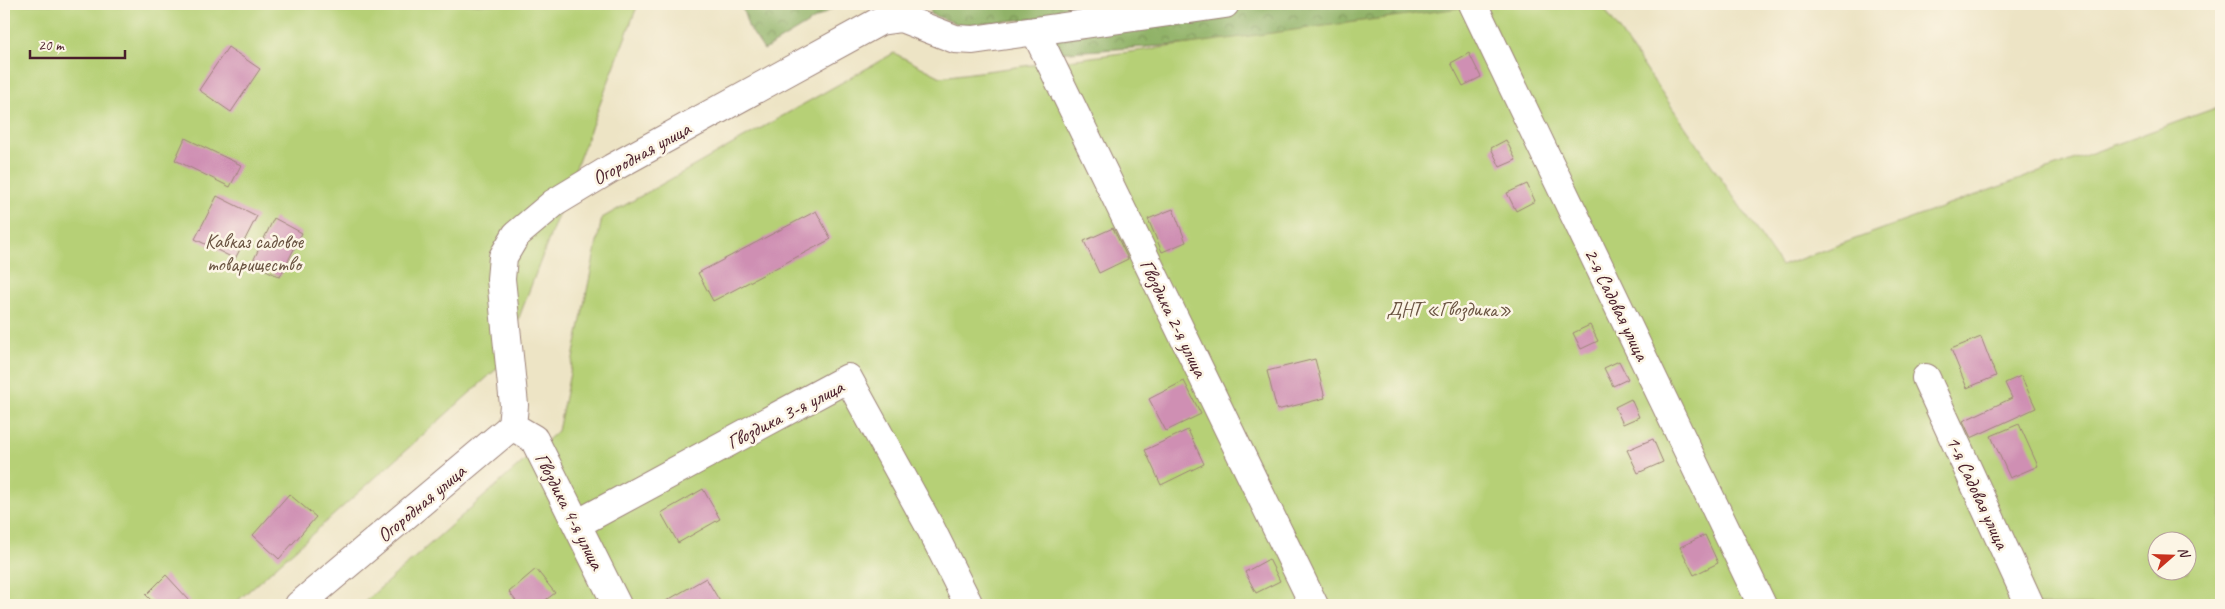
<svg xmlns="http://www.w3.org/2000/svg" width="2225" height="609" font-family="Caveat,sans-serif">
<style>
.forest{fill:url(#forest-crowns);stroke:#6d6849}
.garden{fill:#b6d076;stroke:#807850;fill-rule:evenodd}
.building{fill:#cf8fb3}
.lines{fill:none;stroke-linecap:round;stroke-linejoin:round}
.street-casing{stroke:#9c8278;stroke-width:30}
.street{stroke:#fff;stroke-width:28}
.labels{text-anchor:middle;stroke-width:5;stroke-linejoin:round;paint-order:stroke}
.street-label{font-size:20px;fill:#4a1f2b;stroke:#fcf5e5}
.park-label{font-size:20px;fill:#6a5442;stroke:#fcf5e5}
</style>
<defs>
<pattern id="forest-crowns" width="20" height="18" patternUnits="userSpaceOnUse" patternTransform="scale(1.25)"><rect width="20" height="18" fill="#90b267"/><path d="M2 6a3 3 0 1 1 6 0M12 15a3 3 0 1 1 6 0" fill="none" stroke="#789055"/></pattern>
</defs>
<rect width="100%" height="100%" fill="#fcf5e5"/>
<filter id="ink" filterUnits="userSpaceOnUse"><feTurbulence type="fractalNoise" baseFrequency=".02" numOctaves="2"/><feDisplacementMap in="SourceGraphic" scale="10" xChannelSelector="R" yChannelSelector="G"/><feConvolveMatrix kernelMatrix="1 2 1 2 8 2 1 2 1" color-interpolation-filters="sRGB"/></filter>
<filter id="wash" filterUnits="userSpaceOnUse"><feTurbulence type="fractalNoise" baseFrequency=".0096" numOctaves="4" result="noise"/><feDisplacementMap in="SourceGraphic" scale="20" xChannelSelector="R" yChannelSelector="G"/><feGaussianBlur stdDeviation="1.12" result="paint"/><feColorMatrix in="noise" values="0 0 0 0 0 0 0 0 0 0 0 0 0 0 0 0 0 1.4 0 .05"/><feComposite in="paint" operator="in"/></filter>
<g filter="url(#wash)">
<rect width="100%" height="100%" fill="#ede4c5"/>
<path class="forest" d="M741 4H840L764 50 748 26Z
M932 4H1464L1454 27 1054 53 1040 18 961 25 930 14Z"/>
<path class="garden" d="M4 4H638L501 365 233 605H4Z
M1490 4H1601L1781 266 2221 106V605H361L558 431 602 218 894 53 941 77ZM2158 542H2188V572H2158Z"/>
<g id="blocks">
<path class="building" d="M228 47 260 69 231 112 199 90Z
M1469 53 1481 77 1463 86 1451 63Z
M185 138 241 165 230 187 175 160Z
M1506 140 1516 160 1500 167 1491 148Z
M1527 184 1535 201 1516 211 1507 193Z
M217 196 257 216 235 259 195 239Z
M1173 209 1186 242 1162 252 1148 219Z
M816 211 831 239 713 301 698 273Z
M274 218 302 233 280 277 252 263Z
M1113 228 1128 259 1099 273 1084 241Z
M1590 325 1598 341 1581 349 1573 333Z
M1981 337 1996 376 1967 388 1951 349Z
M1315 359 1325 398 1277 410 1267 371Z
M1619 361 1628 379 1613 386 1604 368Z
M2021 376 2036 408 1971 438 1963 421 2012 398 2005 383Z
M1184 381 1201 414 1166 431 1149 399Z
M1631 399 1639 417 1623 424 1615 407Z
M2019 424 2038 466 2010 478 1991 436Z
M1188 430 1204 464 1161 485 1145 450Z
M1653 439 1663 462 1638 473 1627 450Z
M703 489 720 519 678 543 661 513Z
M289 494 316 517 279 559 253 535Z
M1705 535 1718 563 1694 575 1680 547Z
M1269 559 1280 581 1256 593 1245 572Z
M536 569 555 593 539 605H519L509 592Z
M166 575 190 601 186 605H156L146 595Z
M706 578 722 605H668L666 601Z"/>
</g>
</g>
<g filter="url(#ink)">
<use href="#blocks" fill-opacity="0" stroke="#9c8278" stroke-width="1"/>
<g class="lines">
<g class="street-casing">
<path id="street" d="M1473 4 1762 605
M1035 31 1314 605
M1926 378 2030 605
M512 426 534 439 617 605
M577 524 848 378 931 529 969 605
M299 605 512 426 514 405 501 279 503 257 516 235 554 203 612 168 880 21 901 18 955 39 973 40 1225 4"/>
</g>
<use href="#street" class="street"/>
</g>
</g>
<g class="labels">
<g class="street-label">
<text transform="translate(641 153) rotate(-29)" y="7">Огородная улица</text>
<text transform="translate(1617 304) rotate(64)" y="7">2-я Садовая улица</text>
<text transform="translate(1174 318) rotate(64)" y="7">Гвоздика 2-я улица</text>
<text transform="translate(785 414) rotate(-27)" y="7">Гвоздика 3-я улица</text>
<text transform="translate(1978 492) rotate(65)" y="7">1-я Садовая улица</text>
<text transform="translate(421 503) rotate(-40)" y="7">Огородная улица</text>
<text transform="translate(570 511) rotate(63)" y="7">Гвоздика 4-я улица</text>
</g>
<g class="park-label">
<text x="254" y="248">Кавказ садовое<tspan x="254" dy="23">товарищество</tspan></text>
<text x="1449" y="316">ДНТ «Гвоздика»</text>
</g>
</g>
<rect width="2225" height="609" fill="none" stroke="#fcf5e5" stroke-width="20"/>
<g transform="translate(2172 556) rotate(70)"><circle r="24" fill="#fcf5e5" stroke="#b59f9b"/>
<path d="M0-4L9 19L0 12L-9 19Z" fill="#c8321e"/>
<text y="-8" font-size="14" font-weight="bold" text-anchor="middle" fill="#4a1f2b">N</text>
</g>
<path d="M30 50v8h95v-8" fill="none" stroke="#4a1f2b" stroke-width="2.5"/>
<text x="38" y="50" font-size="15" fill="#4a1f2b" stroke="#fcf5e5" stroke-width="4" paint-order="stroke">20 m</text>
</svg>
